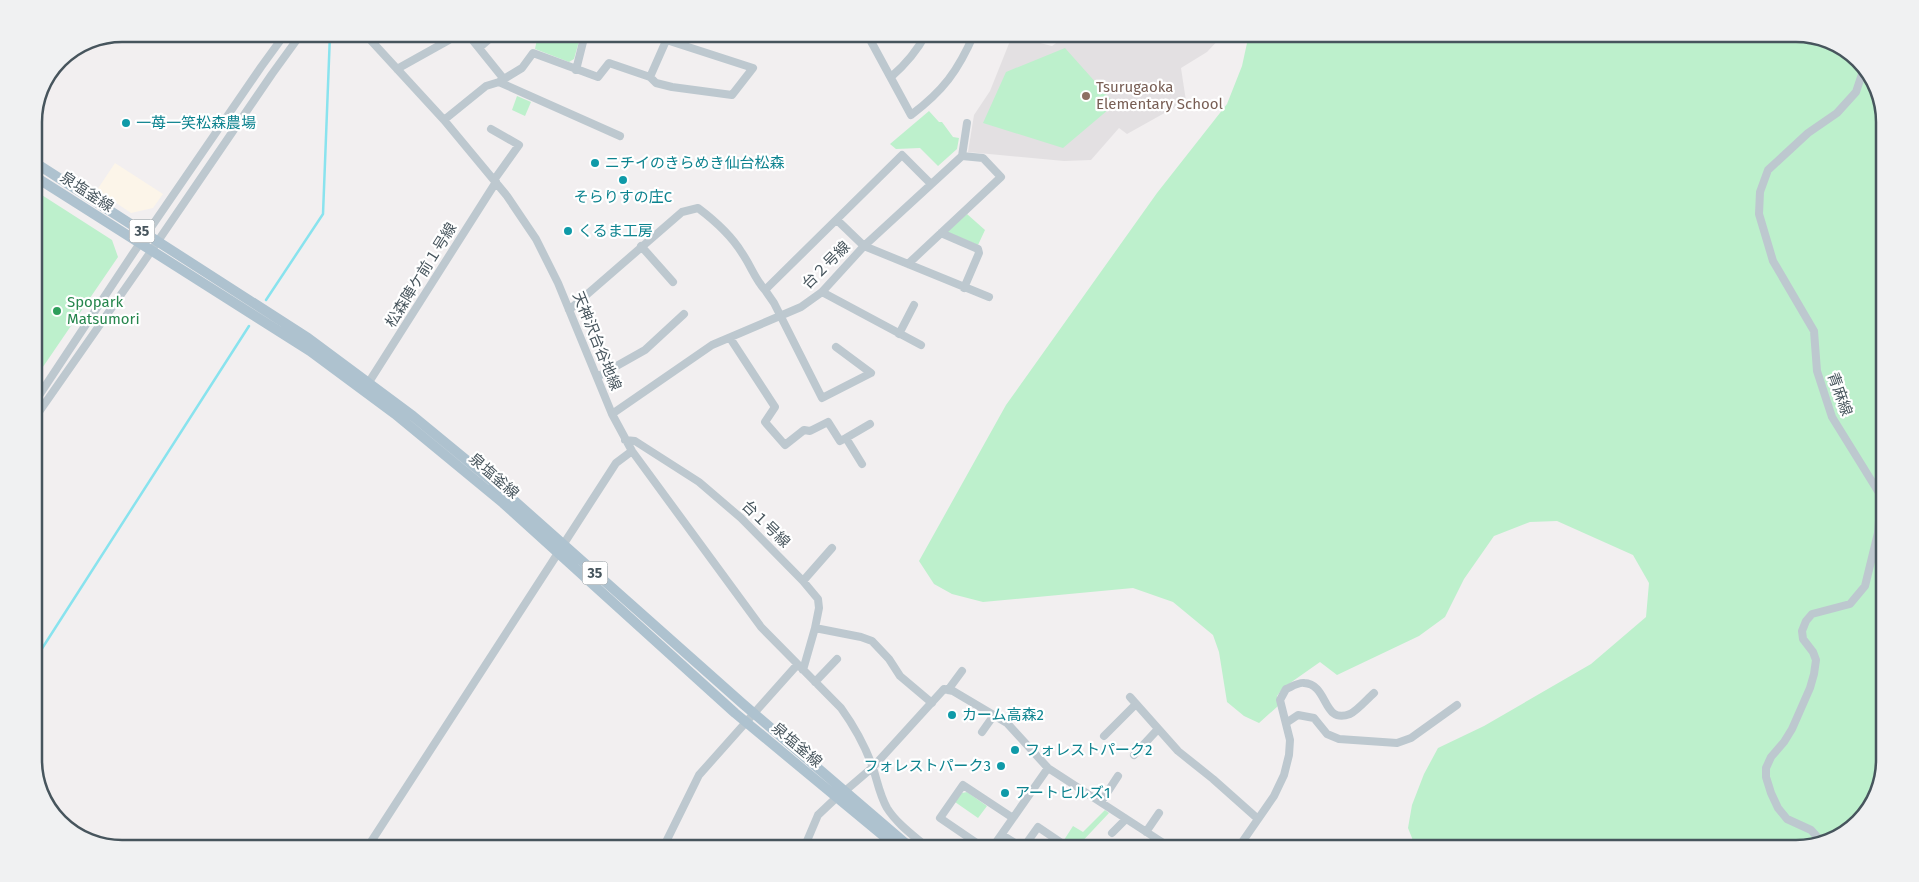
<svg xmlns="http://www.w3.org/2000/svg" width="1919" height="882" font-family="'Fira Sans','Noto Sans JP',sans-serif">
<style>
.commercial{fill:#fcf5e9}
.education{fill:#e3e0e2}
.green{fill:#bdf0cc}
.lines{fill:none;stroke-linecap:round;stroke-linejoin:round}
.stream{stroke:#89e3ee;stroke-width:2.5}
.minor{stroke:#bdc8cf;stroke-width:8}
.major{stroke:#aec2cf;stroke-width:10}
.education-dot{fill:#8d6e63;stroke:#fff;stroke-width:2}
.culture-dot{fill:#0f9aa8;stroke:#fff;stroke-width:2}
.leisure-dot{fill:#2e9e5b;stroke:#fff;stroke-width:2}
.labels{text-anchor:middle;stroke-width:4.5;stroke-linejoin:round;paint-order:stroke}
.shield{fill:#fff;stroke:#7e888e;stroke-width:1}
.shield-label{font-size:14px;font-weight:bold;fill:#47555d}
.education-label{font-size:15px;fill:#785e54;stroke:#fff;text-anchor:start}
.culture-label{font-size:15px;fill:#0d838f;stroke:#fff;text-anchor:start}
.street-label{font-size:15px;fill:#47555d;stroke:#fff}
.leisure-label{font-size:15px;fill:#27864d;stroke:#fff;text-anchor:start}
.rim{fill:none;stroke:#47555d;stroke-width:2.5}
</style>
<rect width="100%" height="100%" fill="#f2eff0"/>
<path class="commercial" d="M115 163 163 194 153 208 131 213 97 190Z"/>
<path class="education" d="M1069 34H1224L1207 52 1181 68 1186 101 1127 134 1119 128 1091 160 1064 161 968 152 974 115 990 91 1012 36 1052 46Z"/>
<path class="green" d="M538 34H581L574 59 569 62 535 49Z
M1249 34H1797L1831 41 1870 73 1885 117V760L1878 794 1846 833 1797 848H1416L1408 828 1412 805 1424 774 1438 748 1484 726 1591 664 1646 617 1649 583 1633 555 1557 521 1530 522 1494 536 1464 579 1445 617 1419 636 1337 675 1320 662 1283 688 1277 696 1278 706 1259 723 1244 716 1227 702 1219 652 1213 635 1173 602 1133 588 983 602 952 594 934 584 919 561 1006 405 1157 193 1227 104 1242 66Z
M1065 48 1115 104 1063 148 983 123 1006 72Z
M517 96 531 102 525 116 512 110Z
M929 111 939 122H942L953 137 959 138 957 149 938 166 920 148 896 149 890 144Z
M34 190 112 240 118 257 34 380Z
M967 214 985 230 978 245 947 232Z
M967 792 987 806 978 818 955 802 962 793Z
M1105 810 1109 813 1076 848 1064 840 1073 826 1083 832Z"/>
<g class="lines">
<path class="stream" d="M266 300 323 214 330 34
M34 661 249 326"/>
<path class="minor" d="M365 34 444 120 507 196 536 239 558 283 612 414 632 451 761 627 841 708C854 726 864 744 872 765 877 779 879 794 887 808 897 824 914 836 928 848
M473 34 470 37 503 78
M867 34 911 115C943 91 958 71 974 34
M479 48 495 34
M397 69 449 40 445 34
M576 70 585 34
M650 77 669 34
M891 77C906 64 917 51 926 34
M499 82 522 68 533 53 598 77 609 63 650 77 656 83 672 87 732 95 753 68 648 34
M444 120 486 86 499 82 620 136
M491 129 519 145 494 180
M837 220 864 246 989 297
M941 233 978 249 979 253 964 288
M641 246 673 282
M908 264 1001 177 983 158 962 156
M822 292 921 345
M569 310 682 212 698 208C714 220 731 235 742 253 751 266 755 279 765 290
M899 334 914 305
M730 338 775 407 765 422 785 445 804 430 810 431 828 422 840 441 846 438 862 464
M836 347 871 373 822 398 774 303 765 290 902 155 930 183
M597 377 645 350 684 314
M369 382 496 182
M34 403 132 255 261 67 285 34
M612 414 712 345 801 307 822 292 864 246 962 156 967 123
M34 419 143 263 272 74 301 34
M846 438 870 424
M625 440 635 441 699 482 741 518 803 581 818 599 819 608 815 628 803 670
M563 545 616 463 632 451
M803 581 832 548
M815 628 861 637 872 641 889 659 900 676 932 703
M815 682 837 659
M948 690 962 671
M1130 697 1178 751 1213 779 1258 819
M1286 723 1298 715 1314 718 1327 734 1339 739 1397 743 1411 738 1457 705
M982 732 994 715
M1104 736 1136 704
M1134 755 1158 729
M845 791 873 767 944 689 953 691 1007 723 1048 768 1171 848
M1101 802 1118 776
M1146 832 1159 813
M1112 833 1126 819
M1002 835 1023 848
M1821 841 1811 830 1787 819 1778 808 1771 793 1766 777V768L1771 757 1784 742 1792 729 1810 688 1814 674 1816 660 1813 652 1803 639 1802 631 1806 621 1812 614 1850 604 1865 586 1878 533 1881 496 1832 417 1817 371 1814 331 1773 261 1759 214 1760 192 1768 170 1808 133 1837 113 1856 92 1864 68
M367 848 558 553
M663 848 699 775 797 665
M804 848 818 815 836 798
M984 848 940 818 963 785 1013 818
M992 848 1048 768
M1023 848 1038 827 1069 848
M1238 848 1274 796 1284 775 1289 755 1290 740 1280 700 1286 689C1291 687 1299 682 1304 683 1329 684 1322 725 1350 714 1358 710 1367 699 1374 693"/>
<path class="major" d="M34 162 308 338 413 416 492 481 743 704 911 848
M34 176 310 351 395 414 503 503 735 713 898 848"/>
</g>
<circle class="education-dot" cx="1086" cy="96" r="5"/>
<g class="culture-dot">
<circle cx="126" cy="123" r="5"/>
<circle cx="595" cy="163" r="5"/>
<circle cx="623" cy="180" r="5"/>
<circle cx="568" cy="231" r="5"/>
<circle cx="952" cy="715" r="5"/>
<circle cx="1015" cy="750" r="5"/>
<circle cx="1001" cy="766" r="5"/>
<circle cx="1005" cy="793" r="5"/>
</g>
<circle class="leisure-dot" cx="57" cy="311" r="5"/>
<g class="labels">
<g class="shield">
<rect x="129.5" y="219.5" width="25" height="23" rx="4"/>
<rect x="582.5" y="561.5" width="25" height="23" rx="4"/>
</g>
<g class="shield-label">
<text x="142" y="236">35</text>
<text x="595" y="578">35</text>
</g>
<g class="education-label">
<text x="1096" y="92">Tsurugaoka<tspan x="1096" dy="17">Elementary School</tspan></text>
</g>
<g class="culture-label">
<text x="136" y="128">一苺一笑松森農場</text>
<text x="605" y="168">ニチイのきらめき仙台松森</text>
<text x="623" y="202" text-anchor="middle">そらりすの庄C</text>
<text x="578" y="236">くるま工房</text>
<text x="962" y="720">カーム高森2</text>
<text x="1025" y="755">フォレストパーク2</text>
<text x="991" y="771" text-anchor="end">フォレストパーク3</text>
<text x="1015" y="798">アートヒルズ1</text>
</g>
<g class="street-label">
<text transform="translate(87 192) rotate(33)" y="5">泉塩釜線</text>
<text transform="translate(826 265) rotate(-45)" y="5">台２号線</text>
<text transform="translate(421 275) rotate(-58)" y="5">松森陣ケ前１号線</text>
<text transform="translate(597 341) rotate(68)" y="5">天神沢台谷地線</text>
<text transform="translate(1840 394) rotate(70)" y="5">青麻線</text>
<text transform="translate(494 476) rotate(41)" y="5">泉塩釜線</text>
<text transform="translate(766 524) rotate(44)" y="5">台１号線</text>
<text transform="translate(797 745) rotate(40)" y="5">泉塩釜線</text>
</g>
<g class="leisure-label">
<text x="67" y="307">Spopark<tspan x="67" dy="17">Matsumori</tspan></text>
</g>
</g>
<path d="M0 0H1919V882H0ZM122 42H1796A80 80 0 0 1 1876 122V760A80 80 0 0 1 1796 840H122A80 80 0 0 1 42 760V122A80 80 0 0 1 122 42Z" fill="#f0f1f2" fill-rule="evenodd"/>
<path class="rim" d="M122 42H1796A80 80 0 0 1 1876 122V760A80 80 0 0 1 1796 840H122A80 80 0 0 1 42 760V122A80 80 0 0 1 122 42Z"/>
</svg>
